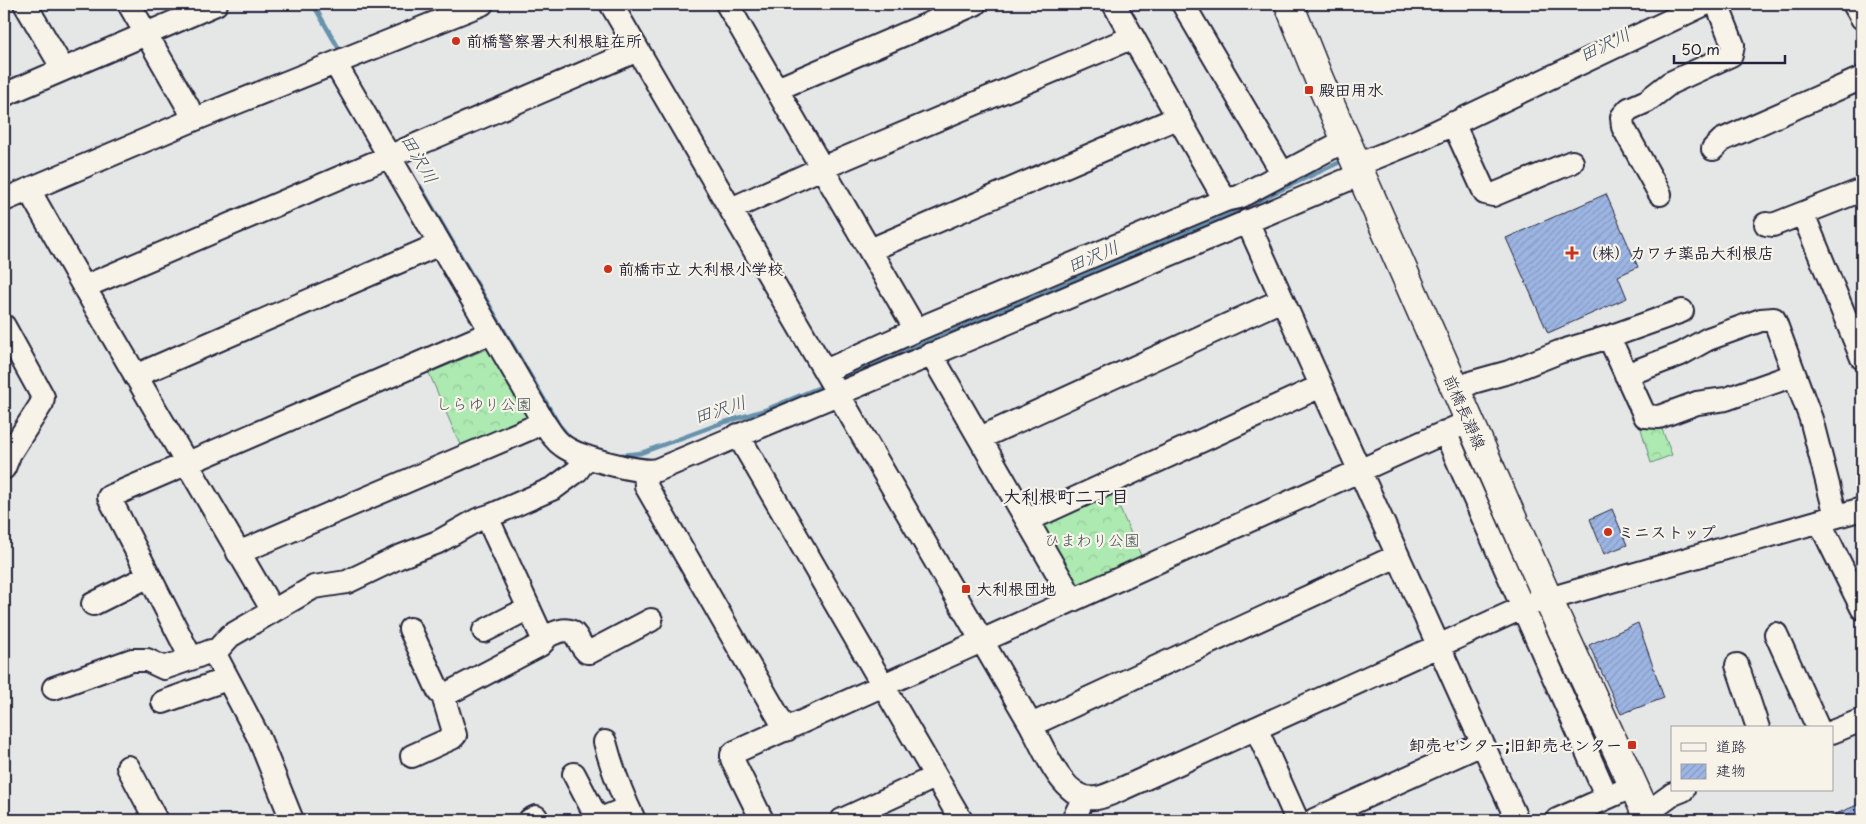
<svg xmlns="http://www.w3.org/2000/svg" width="1866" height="824" font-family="'Playpen Sans','Klee One',sans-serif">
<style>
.forest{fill:url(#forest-crowns);stroke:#678676}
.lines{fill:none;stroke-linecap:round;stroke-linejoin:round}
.stream{stroke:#6792ac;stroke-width:4.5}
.building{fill:url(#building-hatch);stroke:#22223b}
.minor-casing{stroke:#22223b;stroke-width:26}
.major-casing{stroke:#22223b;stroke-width:31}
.minor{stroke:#f7f3e8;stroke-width:22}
.major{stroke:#f7f3e8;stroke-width:28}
.poi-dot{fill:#c8321e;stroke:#f7f3e8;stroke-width:2}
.labels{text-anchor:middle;stroke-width:4.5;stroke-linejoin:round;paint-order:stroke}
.poi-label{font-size:16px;font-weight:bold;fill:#22223b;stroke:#f7f3e8;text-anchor:start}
.park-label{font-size:16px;fill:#445458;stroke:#f7f3e8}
.street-label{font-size:16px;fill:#22223b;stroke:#f7f3e8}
.water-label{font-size:18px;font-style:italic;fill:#3f506a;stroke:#f7f3e8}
.neighbourhood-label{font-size:18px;font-weight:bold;fill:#22223b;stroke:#f7f3e8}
</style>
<defs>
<pattern id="forest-crowns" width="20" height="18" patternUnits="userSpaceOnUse" patternTransform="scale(1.25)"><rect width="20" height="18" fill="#aceab1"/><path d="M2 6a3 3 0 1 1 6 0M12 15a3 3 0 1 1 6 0" fill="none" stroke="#94c899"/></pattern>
<pattern id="building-hatch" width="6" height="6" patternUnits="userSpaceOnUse" patternTransform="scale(1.25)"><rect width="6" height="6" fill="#9cb5e2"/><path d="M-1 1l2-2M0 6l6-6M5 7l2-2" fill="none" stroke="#869bc3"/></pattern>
</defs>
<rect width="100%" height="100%" fill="#e5e7e7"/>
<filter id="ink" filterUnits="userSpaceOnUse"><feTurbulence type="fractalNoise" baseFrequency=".02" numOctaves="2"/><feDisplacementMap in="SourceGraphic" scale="10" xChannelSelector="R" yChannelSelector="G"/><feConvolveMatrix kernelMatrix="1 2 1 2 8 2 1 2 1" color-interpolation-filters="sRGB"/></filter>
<g filter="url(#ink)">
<path class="forest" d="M487 349 498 352 536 416 465 456 429 373Z
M1639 422 1650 429 1660 424 1672 455 1651 463Z
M1111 489 1143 560 1083 587 1073 584 1040 526Z"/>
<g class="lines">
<path class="stream" d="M313 4 342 54
M420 186 559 425 571 439
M837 380 1225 216 1338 163
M621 455 641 453 719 424 765 410 825 385"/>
</g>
<path class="building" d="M1606 194 1638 267 1618 276 1627 298 1548 333 1506 238Z
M1612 509 1627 545 1604 554 1590 519Z
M1638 623 1664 698 1621 714 1589 645Z
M1862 803V820H1822Z"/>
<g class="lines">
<g class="minor-casing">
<path id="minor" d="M25 4 63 69
M129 4 188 107 193 120
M611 4 1031 725C1044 749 1064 803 1097 798 1107 796 1117 791 1126 787L1531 604 1862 509
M727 4 916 330
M1114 4 1225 200
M1183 4 1283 174
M1854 4 1862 18
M335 63 543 421C549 430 554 440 563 446 578 457 640 474 657 470L1361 174
M777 89 975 4
M4 95 216 4
M1453 123 1485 193 1493 195 1572 162
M1713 149 1722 140 1862 78
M1357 165 1419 140 1705 4
M29 190 84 287 273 611
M1660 194 1623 127 1622 117 1629 109 1647 101 1670 83 1731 55 1733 45 1717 4
M4 200 193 120 482 4
M731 209 822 168 1133 37
M1803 214 1862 358
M1247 221 1517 820
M1766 224 1773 225 1862 190
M870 250 1179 117
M84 287 638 50
M4 326 43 397 42 403 10 453 4 468
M1609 337 1645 416 1659 417 1697 403 1726 399 1794 375
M931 354 1073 600
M825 371 916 330 1225 200 1239 197 1346 140
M1626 375 1681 354 1708 339 1761 320 1774 319 1811 419 1836 516
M135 376 440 244
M1456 390 1473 382 1509 372 1559 352 1609 337 1682 311
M1445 432 1607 797
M738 435 961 820
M980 438 1282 300
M645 471 646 486 786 730
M1028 520 1321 386
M1821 521 1825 533 1862 608
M238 553 529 429 543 421
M93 604 149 576
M410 629 439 692 443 696
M484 631 529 608
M1776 634 1818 728
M543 638C553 634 568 624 576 636 580 642 581 647 587 652H590L651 620
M216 653 211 651 193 658 190 656 109 497 492 332
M1737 665 1758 728
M54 688 132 660H147L164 668 193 658
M163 702 227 679
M1031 725 1397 556
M1256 728 1297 820
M1832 732 1862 720
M605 742C612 769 622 795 634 820
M412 756 452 738 455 735 443 696 540 645 544 641 487 517
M128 767 156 820
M574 774 598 820 628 808
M1647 813 1673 794 1683 790
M292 820 259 738 217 658 216 653 220 647 230 636 314 587 347 582 399 557 438 542 477 520 492 515 554 488 577 471 587 457
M530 820 536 817
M762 820 732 759V755L735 752 1470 421
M842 820 935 777
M1073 820 1084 797
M1314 820 1482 744
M1557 820 1620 792"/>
</g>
<g class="major-casing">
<path id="major" d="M1289 4 1319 79 1548 599 1649 820"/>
</g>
<use href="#minor" class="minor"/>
<use href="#major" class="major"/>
</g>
</g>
<g class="poi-dot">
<circle cx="456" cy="41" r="5"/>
<rect x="1304" y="85" width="10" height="10" rx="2.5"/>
<path d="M1569.5 245.5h5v5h5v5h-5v5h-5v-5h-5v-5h5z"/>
<circle cx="608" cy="269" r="5"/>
<circle cx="1608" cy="532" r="5"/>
<rect x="961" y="584" width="10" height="10" rx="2.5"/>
<rect x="1627" y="740" width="10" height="10" rx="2.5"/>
</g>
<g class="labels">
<g class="poi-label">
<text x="466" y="47">前橋警察署大利根駐在所</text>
<text x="1319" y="96">殿田用水</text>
<text x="1582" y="259">（株）カワチ薬品大利根店</text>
<text x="618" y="275">前橋市立 大利根小学校</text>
<text x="1618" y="538">ミニストップ</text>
<text x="976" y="595">大利根団地</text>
<text x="1622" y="751" text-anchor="end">卸売センター;旧卸売センター</text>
</g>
<g class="park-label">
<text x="484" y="410">しらゆり公園</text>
<text x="1092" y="546">ひまわり公園</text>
</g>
<g class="street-label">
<text transform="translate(1465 412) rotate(66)" y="6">前橋長瀞線</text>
</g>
<g class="water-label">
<text transform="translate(1605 45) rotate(-26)" y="6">田沢川</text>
<text transform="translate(419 159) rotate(60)" y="6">田沢川</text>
<text transform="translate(1093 257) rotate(-23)" y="6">田沢川</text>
<text transform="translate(720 410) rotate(-18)" y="6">田沢川</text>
</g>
<g class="neighbourhood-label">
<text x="1066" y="503">大利根町二丁目</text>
</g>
</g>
<rect width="1866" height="824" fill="none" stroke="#f7f3e8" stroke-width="20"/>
<rect x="10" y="10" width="1846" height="804" fill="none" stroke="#22223b" stroke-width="2" filter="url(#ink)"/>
<rect x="1671" y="726" width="162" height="65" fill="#f7f3e8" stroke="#a29fa3"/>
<rect x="1681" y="743" width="25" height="8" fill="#f7f3e8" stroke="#a29fa3"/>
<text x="1716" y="752" font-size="15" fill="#22223b">道路</text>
<rect x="1681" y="764" width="25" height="15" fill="url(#building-hatch)" stroke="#a29fa3"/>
<text x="1716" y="776" font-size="15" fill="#22223b">建物</text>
<path d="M1674 55v8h111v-8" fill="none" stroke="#22223b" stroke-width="2.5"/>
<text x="1681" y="55" font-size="15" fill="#22223b" stroke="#f7f3e8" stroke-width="4" paint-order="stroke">50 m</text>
</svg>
